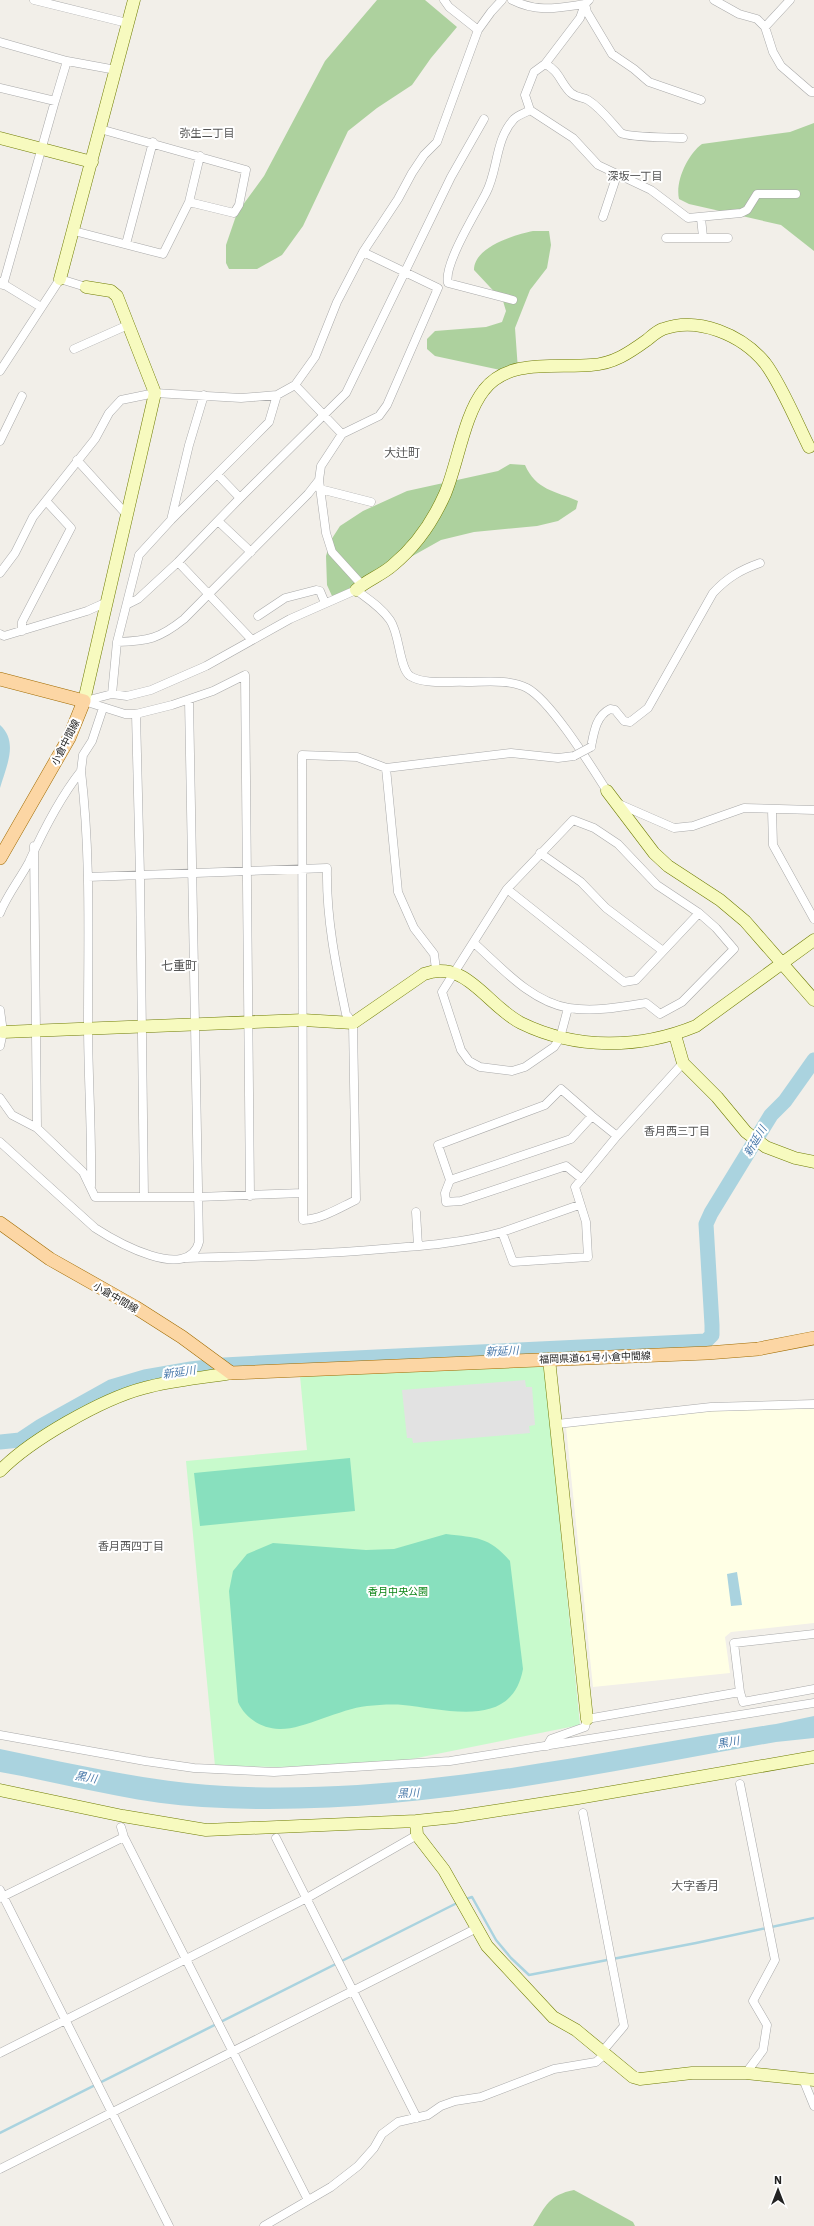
<svg xmlns="http://www.w3.org/2000/svg" width="814" height="2226" font-family="'IBM Plex Sans','Noto Sans JP',sans-serif">
<style>
.education{fill:#ffffe5}
.forest{fill:#add19e}
.park{fill:#c8facc}
.pitch{fill:#88e0be}
.parking{fill:#e2e2e2}
.water{fill:#aad3df}
.lines{fill:none;stroke-linecap:round;stroke-linejoin:round}
.stream{stroke:#aad3df;stroke-width:2.5}
.river{stroke:#aad3df;stroke-width:15}
.street-casing{stroke:#a9a9a9;stroke-width:9}
.secondary-casing{stroke:#707d05;stroke-width:13}
.primary-casing{stroke:#a06b00;stroke-width:14}
.street{stroke:#fff;stroke-width:8}
.secondary{stroke:#f7fabf;stroke-width:12}
.primary{stroke:#fcd6a4;stroke-width:13}
.street-bridge-casing{stroke:#a9a9a9;stroke-width:9;stroke-linecap:butt}
.street-bridge{stroke:#fff;stroke-width:8}
.labels{text-anchor:middle;stroke-width:4;stroke-linejoin:round;paint-order:stroke}
.street-label{font-size:10px;fill:#222;stroke:#fff}
.park-label{font-size:10px;fill:#0c8416;stroke:#fff}
.neighbourhood-label{font-size:11px;fill:#555;stroke:#fff}
.water-label{font-size:11px;font-style:italic;fill:#4a7aab;stroke:#fff}
.quarter-label{font-size:12px;fill:#555;stroke:#fff}
</style>
<rect width="100%" height="100%" fill="#f2efe9"/>
<path class="education" d="M814 1409V1623L731 1632 725 1637 730 1673 593 1687 566 1427 716 1410Z"/>
<path class="forest" d="M377 0H425L457 27 431 58 412 85 377 108 348 131 303 226 282 255 257 269H229L226 263V245L237 213 264 176 325 61Z
M814 123V251L781 225 689 204 679 199C675 181 688 154 702 144L790 132Z
M533 231H549L551 245 547 268 530 290 515 328 518 370 505 371 435 356 427 349V339L435 331 486 327 502 322 506 311 503 301 474 270C474 247 514 235 533 231Z
M510 464 525 465C536 490 555 491 578 501L576 509 558 521 537 526 474 532 441 540 400 563 359 593 332 596 327 585 326 556 331 540 340 526 363 511 407 491 498 471Z
M574 2190 633 2222 635 2226H533C546 2205 549 2195 574 2190Z"/>
<path class="park" d="M544 1365 580 1725 392 1763 279 1767 215 1766 186 1461 307 1450 300 1376Z"/>
<path class="pitch" d="M350 1458 355 1511 200 1526 194 1473Z
M446 1534C477 1538 488 1536 510 1561L523 1669C512 1730 446 1709 403 1705 392 1704 378 1705 367 1706 339 1709 303 1730 279 1729 261 1728 245 1718 238 1702L229 1591 233 1571 247 1554 273 1543 366 1550 394 1549Z"/>
<path class="parking" d="M525 1380 526 1387H532L535 1425 529 1426 530 1433 413 1443 412 1438H407L402 1390Z"/>
<path class="water" d="M0 725C19 742 6 767 0 788Z
M737 1572 742 1605 731 1606 727 1574Z
M814 1716V1738L776 1742C587 1775 396 1819 202 1807 134 1803 67 1784 0 1772V1749C74 1764 149 1782 225 1786 411 1796 594 1752 776 1724Z"/>
<g class="lines">
<path class="stream" d="M466 1899 472 1897 496 1940 511 1958 529 1975 696 1943 814 1918
M0 2133 459 1902"/>
<path class="river" d="M0 1442 20 1440 41 1426 111 1387 145 1377 191 1369 224 1365 315 1360 706 1341 712 1335V1325L706 1224 711 1213 771 1115 785 1101 814 1060"/>
<g class="street-casing">
<path id="street" d="M34 0 127 23
M444 0 449 7 478 30
M512 0C538 13 557 8 585 4
M589 0 585 4 580 18 545 64 534 72 525 95 530 110 573 138 598 165 651 190 688 218 741 213 747 210 757 194H796
M714 0 739 14 757 19 765 27 773 52 781 66 811 92H814
M585 4 587 12 612 54 634 69 649 82 701 100
M765 27 790 0
M0 42 67 61 55 101 0 88
M67 61 116 70
M545 64C559 70 561 84 571 93 577 98 583 97 588 100 601 108 611 122 621 133 630 138 670 137 683 138
M189 202 200 156
M603 217 617 175
M701 218 703 237
M74 231 163 254 189 202 234 213 239 205 246 170 100 129
M666 238H728
M126 244 153 142
M0 282 41 307
M3 285 55 101
M513 300 448 283C443 265 477 211 486 193 498 171 495 139 514 119 518 115 525 113 530 110
M74 349 128 325
M0 371 60 279 86 287
M295 385 342 434
M204 395 189 445 171 520 269 422 277 395
M0 441 22 396
M77 460 127 515
M217 474 240 498
M319 480 326 533 332 552 362 585
M320 489 371 502
M218 521 251 552
M178 562 252 640
M0 573 15 553 33 517 95 439 109 413 121 400 155 393 241 398 277 395 295 385 315 357 337 302 363 252 398 199 412 173 424 155 437 142 478 30 491 12 502 0
M128 604 138 599 178 562 240 498 346 393 451 177 484 119
M258 616 285 598 316 590 320 591 325 603
M22 631V622L71 528 46 501
M0 634 4 636 87 611 107 602
M117 642C148 641 159 639 184 619L308 494 319 480 321 466 342 434 379 416 387 405 438 288 363 252
M112 694 117 642 139 555 171 520
M84 701 125 714H136L172 705 213 691 245 675 250 1196
M85 701 112 694 127 696 151 690 206 666 290 619 356 590C368 599 381 607 390 620 400 634 399 668 410 676 425 685 450 681 467 682 486 682 509 679 527 688 551 701 591 766 607 791
M136 714 140 875 144 1197
M591 747C594 732 596 716 610 709L615 710 624 721 630 722 648 708 713 593C727 578 740 570 760 563
M386 768 398 892 414 928 434 954 436 969
M619 804 674 828 693 826 744 808 814 810
M772 810 773 845 814 919
M34 846 37 1128
M540 853 581 882 606 908 663 951
M88 877 327 868C326 918 336 966 346 1014L353 1023 356 1200C339 1208 322 1219 303 1220V1193L302 755 357 757 386 768 511 753 558 758 574 756
M507 889 624 982 636 980 699 913
M0 913C7 895 20 879 29 862 43 831 59 799 81 771
M474 943C501 967 531 1002 569 1008 595 1012 621 1007 646 1003L660 1014 682 1002 734 949 716 928 699 913 657 885 618 844 594 828 573 820 507 889 442 992 461 1050 469 1061 480 1067 512 1071 525 1067 554 1047 560 1038 568 1008
M0 1010 3 1032 0 1046
M0 1098 12 1115 37 1128 83 1172 95 1197H198L303 1193
M0 1142 95 1228C115 1241 188 1283 199 1242L189 700
M582 1179 566 1166 461 1201 446 1202 445 1193 450 1180 571 1139 592 1116 617 1136
M450 1180 438 1145 545 1105 561 1089 592 1116
M91 1186C92 1131 88 1077 88 1022 88 939 91 855 81 771L83 755 92 741 103 708
M416 1212 418 1246
M502 1232 579 1205
M187 1258C252 1256 317 1255 382 1249 422 1246 462 1243 502 1232L513 1262 588 1257 586 1222 575 1187 617 1136 683 1063
M557 1424 711 1407 814 1404
M814 1634 734 1643 740 1692 743 1702 814 1689
M0 1735 145 1761 194 1768 274 1772 450 1761 814 1703
M547 1746 551 1739 585 1727 587 1719 740 1692
M740 1784 775 1960 753 2001 767 2025 763 2050 746 2073
M583 1813 624 2026 602 2052
M121 1827 124 1837 308 2200
M276 1838 417 2118
M0 1890 169 2226
M0 1898 124 1837
M0 2053 307 1898 417 1835
M803 2079 814 2106
M0 2169 477 1928
M264 2226 331 2187 358 2166 374 2148 382 2134 398 2122 428 2115 441 2106 455 2101 481 2097 554 2069 596 2062 605 2054"/>
</g>
<g class="secondary-casing">
<path id="secondary" d="M0 138 92 162
M60 279 134 0
M356 590C367 580 382 575 393 565 416 546 433 521 445 494 458 463 464 415 484 390 508 358 557 368 591 365 613 364 629 353 647 340 652 336 657 331 663 329 698 316 742 335 765 363 781 384 797 423 809 447
M84 701 155 393 117 296 111 291 86 287
M607 791 654 853 668 866 720 900 745 921 814 1000
M3 1032 303 1020 353 1023 424 974C467 959 486 1005 521 1023 576 1050 640 1049 696 1026L814 940
M675 1035 683 1063 717 1097 746 1132 766 1147 795 1158 814 1162
M549 1359 587 1719
M0 1471C30 1440 102 1399 144 1388 172 1380 202 1378 231 1373
M0 1790 123 1816 206 1830 416 1821 455 1817 578 1798 814 1757
M416 1821 417 1835 444 1870 487 1946 553 2017 576 2030 633 2077 640 2079 692 2073H746L814 2080"/>
</g>
<g class="primary-casing">
<path id="primary" d="M0 679 84 701 69 738 0 858
M0 1223 50 1259 135 1307 182 1337 231 1373 707 1353 758 1349 814 1338"/>
</g>
<use href="#street" class="street"/>
<use href="#secondary" class="secondary"/>
<use href="#primary" class="primary"/>
<g class="street-bridge-casing">
<path id="street-bridge" d="M574 756 591 747"/>
</g>
<use href="#street-bridge" class="street-bridge"/>
</g>
<g class="labels">
<g class="street-label">
<text transform="translate(65 742) rotate(-63)" y="4">小倉中間線</text>
<text transform="translate(116 1297) rotate(30)" y="4">小倉中間線</text>
<text transform="translate(595 1357) rotate(-2)" y="4">福岡県道61号小倉中間線</text>
</g>
<g class="park-label">
<text x="398" y="1595">香月中央公園</text>
</g>
<g class="neighbourhood-label">
<text x="207" y="137">弥生二丁目</text>
<text x="635" y="180">深坂一丁目</text>
<text x="677" y="1135">香月西三丁目</text>
<text x="131" y="1550">香月西四丁目</text>
</g>
<g class="water-label">
<text transform="translate(755 1141) rotate(-59)" y="4">新延川</text>
<text transform="translate(502 1351) rotate(-3)" y="4">新延川</text>
<text transform="translate(179 1372) rotate(-8)" y="4">新延川</text>
<text transform="translate(728 1742) rotate(-9)" y="4">黒川</text>
<text transform="translate(86 1777) rotate(10)" y="4">黒川</text>
<text transform="translate(408 1793) rotate(-3)" y="4">黒川</text>
</g>
<g class="quarter-label">
<text x="402" y="457">大辻町</text>
<text x="179" y="970">七重町</text>
<text x="695" y="1890">大字香月</text>
</g>
</g>
<g transform="translate(778 2190)" stroke="#ffffff" stroke-width="3" paint-order="stroke">
<path d="M0-3L7 15L0 10L-7 15Z" fill="#222222"/>
<text y="-6" font-size="11" font-weight="bold" text-anchor="middle" fill="#222222">N</text>
</g>
</svg>
